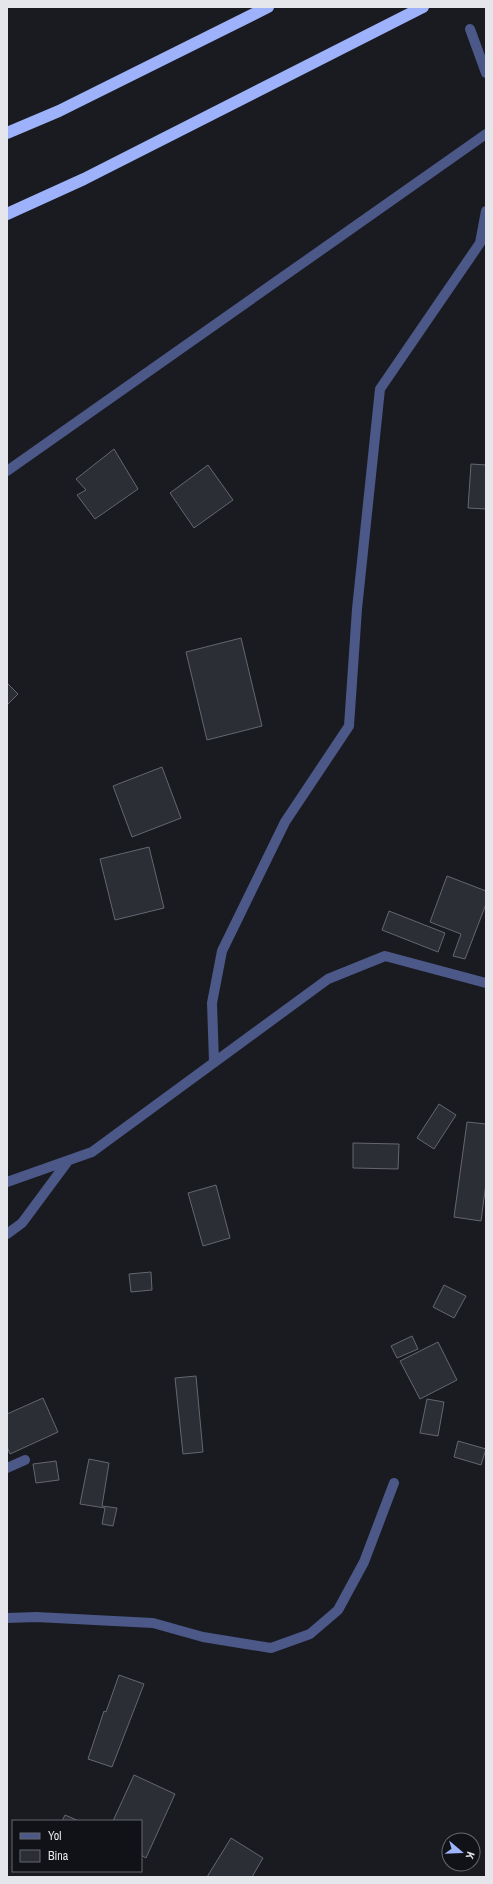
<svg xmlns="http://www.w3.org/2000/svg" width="493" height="1884" font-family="'Archivo Narrow',sans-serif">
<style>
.building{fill:#2c2e35;stroke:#64676f}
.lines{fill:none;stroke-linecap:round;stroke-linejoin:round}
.service{stroke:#4b5888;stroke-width:10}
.minor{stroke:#4b5888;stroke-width:10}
.motorway{stroke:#9db2fa;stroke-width:12}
</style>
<rect width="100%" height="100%" fill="#191b21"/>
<path class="building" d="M114 449 138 489 95 519 77 495 86 490 76 479Z
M471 464 486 465V509L468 508Z
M208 465 233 500 194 528 170 493Z
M241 638 262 726 207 740 186 652Z
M7 683 18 694 7 705Z
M162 767 181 818 132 837 113 786Z
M149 847 164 908 115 920 100 859Z
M447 876 486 891V904L465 959 453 956 461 934 430 922Z
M389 911 445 933 438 952 382 930Z
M439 1104 456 1115 434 1149 417 1138Z
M467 1122 486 1124V1183L481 1221 454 1217Z
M353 1143 399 1144 398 1169 353 1168Z
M216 1185 230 1238 203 1246 188 1193Z
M151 1272 152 1290 131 1292 129 1274Z
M444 1285 466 1296 454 1318 433 1307Z
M412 1336 418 1349 397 1358 391 1346Z
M438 1342 457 1380 420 1399 400 1361Z
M196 1376 203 1452 183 1454 175 1378Z
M43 1398 58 1432 10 1454 7 1447V1414Z
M427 1399 444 1402 438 1436 420 1433Z
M458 1441 486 1449 481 1465 454 1457Z
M89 1459 109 1463 102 1506 117 1508 113 1526 102 1524 105 1508 80 1504Z
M56 1461 59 1480 36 1483 33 1464Z
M119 1675 144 1684 112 1767 88 1759 104 1711 106 1712Z
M134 1775 175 1794 146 1858 141 1855V1821H113Z
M65 1815 79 1821H62Z
M231 1838 263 1858 252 1877H207Z"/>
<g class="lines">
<path class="service" d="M470 29 486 73"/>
<path class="minor" d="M7 471 486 134
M214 1062 212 1003 222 951 285 822 349 726 357 609 380 389 480 243 486 211
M7 1182 92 1152 328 979 385 956 486 983
M7 1234 22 1223 68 1161
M7 1468 25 1460
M7 1618 36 1617 153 1623 203 1637 271 1648 310 1634 338 1610 364 1562 394 1483"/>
<path class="motorway" d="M7 133 59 111 268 7
M7 214 84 179 423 7"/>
</g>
<rect width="493" height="1884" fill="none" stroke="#e5e6eb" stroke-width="16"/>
<rect x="12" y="1820" width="130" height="52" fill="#101218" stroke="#65676c"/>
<rect x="20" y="1833" width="20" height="6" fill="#4b5888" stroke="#65676c"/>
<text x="48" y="1840" font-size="12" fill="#e5e6eb">Yol</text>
<rect x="20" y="1850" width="20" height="12" fill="#2c2e35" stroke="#65676c"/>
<text x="48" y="1860" font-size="12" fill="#e5e6eb">Bina</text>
<g transform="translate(461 1852) rotate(109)"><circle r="19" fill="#101218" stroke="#65676c"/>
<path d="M0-3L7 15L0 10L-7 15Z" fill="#9eb4fd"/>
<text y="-6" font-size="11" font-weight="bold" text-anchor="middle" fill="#e5e6eb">K</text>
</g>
</svg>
